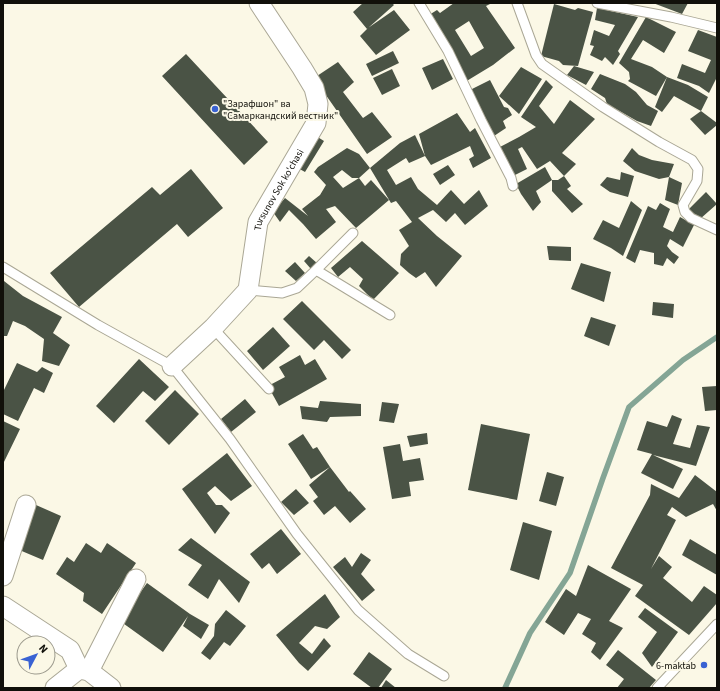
<svg xmlns="http://www.w3.org/2000/svg" width="720" height="691" font-family="'Source Sans 3',sans-serif">
<style>
.lines{fill:none;stroke-linecap:round;stroke-linejoin:round}
.stream{stroke:#84a595;stroke-width:5.5}
.building{fill:#4a5345;fill-rule:evenodd}
.lane-casing{stroke:#aaa795;stroke-width:11}
.street-casing{stroke:#aaa795;stroke-width:21}
.lane{stroke:#fff;stroke-width:9}
.street{stroke:#fff;stroke-width:19}
.poi-dot{fill:#3962d3;stroke:#fbf8e6;stroke-width:1.5}
.labels{text-anchor:middle;stroke-width:4;stroke-linejoin:round;paint-order:stroke}
.poi-label{font-size:10px;fill:#11100a;stroke:#fbf8e6;text-anchor:start}
.street-label{font-size:10px;fill:#11100a;stroke:#fbf8e6}
</style>
<rect width="100%" height="100%" fill="#fbf8e6"/>
<g class="lines">
<path class="stream" d="M505 688 530 633 570 573 603 478 629 407 683 360 717 337"/>
</g>
<path class="building" d="M363 3H392L394 5 367 29 353 12Z
M454 3H492L486 6 515 48 493 65 465 82 429 15 437 10 440 13ZM469 21 484 48 471 56 455 30Z
M653 3H688L682 14Z
M554 4 575 10 578 8 593 12 578 66 563 65 559 61 541 56Z
M597 8 638 17 618 51 620 54 613 65 605 57 602 61 590 55 594 46 590 45 594 30 609 36 615 25 595 20Z
M394 10 410 30 376 55 360 36 368 28Z
M646 17 676 32 664 53 643 40 631 59 652 67 667 77 656 96 628 81 630 79 629 72 619 63Z
M698 30 717 37V77L709 93 699 86 677 78 682 64 705 73 711 60 688 51Z
M393 51 399 63 372 76 366 64Z
M186 54 268 142 244 165 162 76Z
M443 59 453 79 432 90 422 68Z
M338 62 354 82 343 92 363 118 372 112 392 137 367 154 314 78Z
M574 66 594 72 586 85 567 75Z
M521 67 542 79 519 114 499 96Z
M392 69 400 86 382 95 373 78Z
M600 74 625 84 636 92 647 105 658 111 651 126 637 121 607 104 605 98 591 89Z
M667 77 688 85 708 97 701 111 674 96 662 112 655 107Z
M490 80 504 107 508 108 512 115 503 121 506 128 494 136 470 90Z
M546 80 553 87 539 106 554 124 570 100 595 119 562 153 576 164 564 176 550 161 537 169 522 147 518 149 527 169 513 176 498 148 519 137 536 127 521 117Z
M701 111 717 123V125L705 135 690 119Z
M457 113 470 132 475 128 491 158 473 168 469 159 474 156 470 146 431 165 425 156 419 134Z
M415 135 425 156 409 163 406 158 387 170 396 185 411 177 418 189 437 205 451 190 464 204 479 190 488 206 465 225 455 213 446 222 433 210 418 218 437 236 462 256 436 287 425 272 416 278 409 273 400 265 401 254 409 246 399 230 412 222 396 201 391 203 370 168 400 143Z
M316 136 324 141 305 172 296 167Z
M347 148 359 154 370 168 359 178 365 186 371 180 389 200 356 228 335 206 326 209 336 222 316 239 303 224 289 210 280 222 273 212 285 198 308 216 302 209 320 195 326 185 314 172 318 167ZM342 170 352 178H359L343 188 333 177Z
M632 148 639 155 652 160 674 164 669 177 659 179 635 171 623 161Z
M448 165 455 175 440 185 433 174Z
M545 167 552 180 536 191 541 202 533 211 521 194 516 184Z
M191 169 223 208 188 237 177 224 79 307 50 273 152 187 160 195Z
M621 172 634 176 628 197 610 192 600 185 607 177 620 180Z
M564 176 571 186 567 189 583 204 572 213 552 191V180H558Z
M669 177 682 183 678 205 665 200Z
M706 192 717 204 700 219 689 209Z
M631 201 642 210 623 256 611 248 593 239 603 220 619 228Z
M660 203 670 209 663 227 673 232 680 217 694 225 683 247 670 239 667 246 672 252 679 257 674 264 667 258 663 266 654 264V253L640 250 635 263 626 258 648 206 656 210Z
M362 241 399 273 373 300 359 286 363 279 350 267 338 277 331 268Z
M547 246 571 247V261L549 260Z
M309 256 318 264 311 269 304 261Z
M295 262 305 273 296 281 285 271Z
M581 263 611 272 604 302 571 289Z
M4 281 23 296 62 317 53 333 70 345 59 366 42 361 44 339 25 326 13 321 7 336H3V283Z
M302 301 351 350 342 359 324 340 314 350 283 319Z
M653 302 674 304 673 318 652 315Z
M591 317 616 325 609 346 584 336Z
M273 327 290 346 263 370 247 351Z
M300 355 305 365 315 359 327 379 279 406 268 386 285 377 279 367Z
M139 359 169 387 155 401 143 391 114 423 96 406Z
M17 363 37 372 42 367 53 373 44 393 34 388 18 421 3 414V392Z
M717 386V410L705 411 702 387Z
M175 390 199 414 169 445 145 421Z
M245 399 256 412 231 432 221 419Z
M320 401 361 404V416L330 417 327 422 302 419 300 406 318 408Z
M382 402 399 404 394 423 379 421Z
M672 415 682 419 673 444 690 448 697 425 710 427 696 466 653 455 683 469 673 489 641 473 652 454 637 450 647 421 667 427Z
M3 421 20 429 3 464Z
M481 424 530 434 517 500 468 490Z
M427 433 428 444 410 447 407 436Z
M303 434 313 449 317 447 330 467 311 479 288 444Z
M400 444 403 461 420 458 424 480 409 482 411 496 392 499 383 447Z
M227 453 252 486 231 501 215 486 207 493 216 505H222L230 513 215 534 182 489Z
M330 467 349 492 350 491 366 509 350 523 335 506 324 515 313 501 318 497 309 485Z
M547 472 564 477 556 506 539 501Z
M695 475 717 492V511L713 504 686 517 672 507 667 515 676 520 651 569 659 556 672 567 663 578 692 602 704 586 717 595V603L689 635 635 596 643 585 611 568 650 495 651 484 679 498Z
M296 489 309 503 294 515 281 502Z
M36 505 61 516 43 560 17 549Z
M523 522 552 531 539 580 510 570Z
M281 529 301 554 277 574 269 563 262 569 250 554Z
M191 538 250 582 239 603 219 579 208 599 188 585 202 565 178 550Z
M690 539 717 555V575L682 555Z
M86 543 101 553 107 543 136 563 102 614 83 601 84 593 56 574 67 557 74 562Z
M361 553 371 560 361 574 375 590 362 601 333 567 345 557 352 567Z
M588 565 631 589 609 621 623 628 600 660 591 652 596 643 582 634 591 619 578 613 564 635 545 622 566 589 576 596Z
M147 583 190 614 209 625 201 639 183 626 188 616 163 652 120 621Z
M325 594 340 617 327 629 315 626 299 643 312 654 324 638 331 646 308 671 299 663 276 635Z
M645 608 678 632 652 667 642 653 657 632 638 617Z
M226 610 246 626 230 646 224 642 210 660 201 653 214 636 215 624Z
M618 650 656 680 649 688H617L624 679 606 665Z
M369 652 392 669 378 688H372L353 674Z
M386 680 396 688H381Z"/>
<g class="lines">
<g class="lane-casing">
<path id="lane" d="M419 3 448 51 481 120 511 178 513 186
M517 3 536 55 542 64 603 107 659 142 692 160 698 169 697 181 683 205 685 212 691 218 717 230
M597 3 671 17 717 28
M3 267 98 325 172 366 230 439 297 534 358 610 408 654 444 676
M316 270 353 233
M248 290 282 293 297 288 316 270 390 315
M213 328 269 389
M657 688 717 624"/>
</g>
<g class="street-casing">
<g id="street">
<path id="s1" d="M172 366 213 328 248 290 258 222 316 123 318 104 314 88 302 68 259 3"/>
<path d="M3 576 26 505"/>
<path d="M3 606 70 650 79 669"/>
<path d="M89 671 136 579"/>
<path d="M55 688 79 669 89 671 111 688"/>
</g>
</g>
<use href="#lane" class="lane"/>
<use href="#street" class="street"/>
</g>
<g class="poi-dot">
<circle cx="215" cy="109" r="4"/>
<circle cx="704" cy="665" r="4"/>
</g>
<g class="labels">
<g class="poi-label">
<text x="223" y="107">"Зарафшон" ва<tspan x="223" dy="12">"Самаркандский вестник"</tspan></text>
<text x="696" y="669" text-anchor="end">6-maktab</text>
</g>
<g class="street-label">
<text dy="4" stroke="none"><textPath href="#s1" startOffset="214">Tursunov Sok ko'chasi</textPath></text>
</g>
</g>
<rect width="720" height="691" fill="none" stroke="#11100a" stroke-width="8"/>
<g transform="translate(36 655) rotate(49)"><circle r="19" fill="#fbf8e6" stroke="#9d9b8e"/>
<path d="M0-3L7 15L0 10L-7 15Z" fill="#3962d3"/>
<text y="-6" font-size="11" font-weight="bold" text-anchor="middle" fill="#11100a">N</text>
</g>
</svg>
